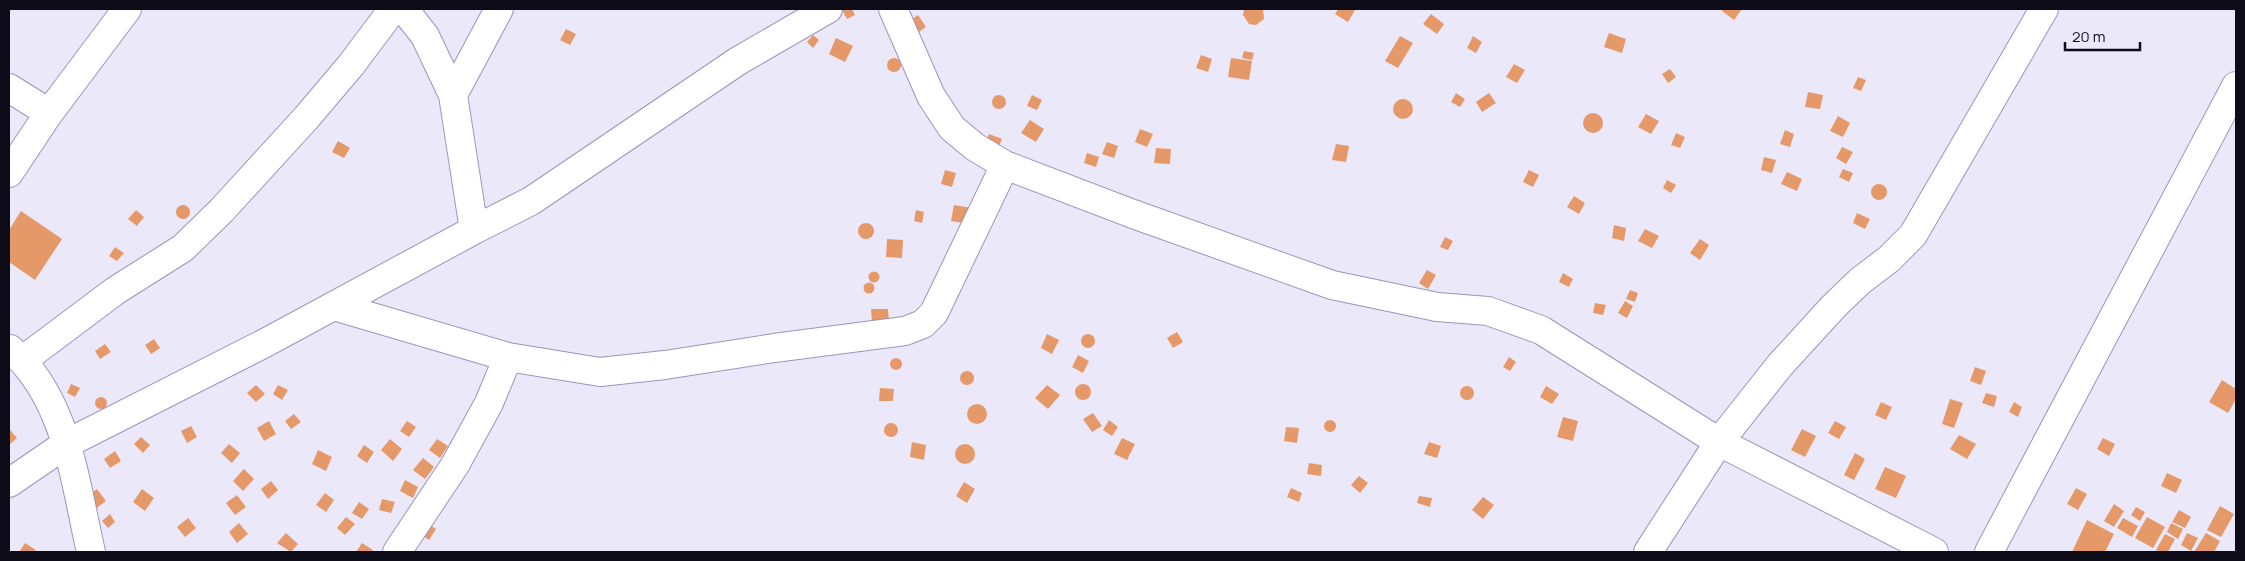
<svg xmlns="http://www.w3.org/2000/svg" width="2245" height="561" font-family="Manrope,sans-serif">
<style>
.building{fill:#e59968}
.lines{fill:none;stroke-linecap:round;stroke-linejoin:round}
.street-casing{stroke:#9c94bd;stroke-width:30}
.street{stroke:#fff;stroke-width:28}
</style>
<rect width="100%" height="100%" fill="#ebe8fa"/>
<path class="building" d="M844 9H852L855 15 847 19 842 10Z
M1244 9H1263L1264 19 1256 25 1249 24 1243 15Z
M1338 9H1353L1355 10 1348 22 1335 14Z
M1723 9H1742L1734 20 1722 11Z
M1431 14 1444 24 1437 34 1423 24Z
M918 15 926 27 913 36 905 24Z
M566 29 576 34 570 45 560 40Z
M1609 33 1626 39 1622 53 1604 47Z
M813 35 819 40 813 48 807 42Z
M1400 36 1413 43 1398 68 1385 61Z
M1473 36 1482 42 1476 53 1467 48Z
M836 38 853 46 845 62 829 54Z
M1244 51 1254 53 1252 60 1242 58Z
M1201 55 1212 59 1208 72 1196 68Z
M1231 58 1252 61 1249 80 1228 77Z
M887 65a7 7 0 1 1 14 0a7 7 0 1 1-14 0Z
M1514 64 1525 70 1517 83 1506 77Z
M1670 69 1676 77 1668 83 1662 74Z
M1858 77 1866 80 1861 91 1853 88Z
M1808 92 1823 95 1820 109 1805 107Z
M1456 93 1465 99 1460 107 1451 102Z
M1489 93 1496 103 1482 112 1476 102Z
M992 102a7 7 0 1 1 14 0a7 7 0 1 1-14 0Z
M1032 95 1042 100 1037 110 1027 106Z
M1393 109a10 10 0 1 1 20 0a10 10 0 1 1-20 0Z
M1583 123a10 10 0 1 1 20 0a10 10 0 1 1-20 0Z
M1646 114 1659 121 1651 134 1638 127Z
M1838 116 1850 123 1843 137 1830 131Z
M1030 120 1044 129 1036 142 1021 133Z
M1140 129 1153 134 1147 147 1135 142Z
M1785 130 1794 134 1790 147 1780 144Z
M1676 133 1685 137 1680 148 1671 145Z
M989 134 1002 139 997 151 984 146Z
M338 141 350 148 344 158 332 152Z
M1107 142 1118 146 1114 158 1102 154Z
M1336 144 1349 146 1346 162 1332 160Z
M1842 147 1853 152 1846 164 1836 158Z
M1156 148 1171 149 1170 164 1154 163Z
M1087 153 1099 157 1096 167 1084 163Z
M1764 157 1776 160 1772 173 1761 170Z
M1843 169 1853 173 1849 182 1839 177Z
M945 170 956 173 952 187 941 184Z
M1529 170 1539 175 1533 187 1523 182Z
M1787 172 1802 179 1797 191 1781 184Z
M1667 180 1676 185 1671 193 1663 188Z
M1871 192a8 8 0 1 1 16 0a8 8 0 1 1-16 0Z
M1574 196 1585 203 1579 214 1567 207Z
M954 205 972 208 969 224 951 221Z
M176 212a7 7 0 1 1 14 0a7 7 0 1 1-14 0Z
M136 210 144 217 137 226 128 219Z
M916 210 924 212 922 223 914 221Z
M21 211 62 239 35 280 9 262V230Z
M1857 213 1870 219 1865 229 1853 223Z
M858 231a8 8 0 1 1 16 0a8 8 0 1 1-16 0Z
M1614 225 1626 228 1624 241 1612 238Z
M1645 229 1659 236 1652 248 1638 241Z
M1445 237 1453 241 1448 250 1440 247Z
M887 239 903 240 902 258 886 257Z
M1700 239 1709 245 1700 260 1690 253Z
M115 247 124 253 117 261 109 256Z
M1427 270 1436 275 1428 289 1419 283Z
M868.5 277a5.5 5.5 0 1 1 11 0a5.5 5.5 0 1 1-11 0Z
M1563 273 1573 279 1569 287 1559 282Z
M863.5 288a5.5 5.5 0 1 1 11 0a5.5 5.5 0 1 1-11 0Z
M1630 290 1638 293 1635 302 1626 299Z
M1625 301 1633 306 1627 318 1618 313Z
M1595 303 1606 305 1603 315 1593 313Z
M871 309H888L889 323H872Z
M1177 332 1183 342 1173 348 1167 338Z
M1047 334 1059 340 1052 354 1041 348Z
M1081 341a7 7 0 1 1 14 0a7 7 0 1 1-14 0Z
M154 339 160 348 151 354 145 345Z
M105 344 111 352 100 359 95 351Z
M1078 355 1089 361 1083 373 1072 367Z
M1509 357 1516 362 1510 371 1503 367Z
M890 364a6 6 0 1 1 12 0a6 6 0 1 1-12 0Z
M1975 367 1986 371 1981 385 1970 381Z
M960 378a7 7 0 1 1 14 0a7 7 0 1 1-14 0Z
M2222 380 2236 389V399L2228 413 2209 402Z
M1075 392a8 8 0 1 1 16 0a8 8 0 1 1-16 0Z
M71 384 80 388 75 397 67 393Z
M256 385 265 394 256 402 247 393Z
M278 385 288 390 282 400 273 394Z
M1047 385 1060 395 1048 409 1035 398Z
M1546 386 1559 394 1552 404 1540 397Z
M1460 393a7 7 0 1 1 14 0a7 7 0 1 1-14 0Z
M880 388 894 389 893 401H879Z
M1986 393 1997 396 1994 407 1982 403Z
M95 403a6 6 0 1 1 12 0a6 6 0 1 1-12 0Z
M1950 399 1963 403 1954 428 1942 424Z
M1881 402 1892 407 1886 420 1875 415Z
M2014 402 2022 407 2018 417 2009 412Z
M967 414a10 10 0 1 1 20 0a10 10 0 1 1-20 0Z
M1093 413 1102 426 1092 432 1083 419Z
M294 414 301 422 291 429 285 421Z
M1563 417 1578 421 1573 441 1557 437Z
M1109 420 1118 427 1112 436 1103 430Z
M1324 426a6 6 0 1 1 12 0a6 6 0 1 1-12 0Z
M269 421 276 434 264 441 257 428Z
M407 421 416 427 409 437 400 431Z
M1835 421 1846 427 1839 439 1828 433Z
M884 430a7 7 0 1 1 14 0a7 7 0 1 1-14 0Z
M191 426 197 437 187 443 181 431Z
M1286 427 1299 428 1297 443 1284 441Z
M1802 429 1816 436 1805 457 1791 450Z
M10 430 17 438 9 445V431Z
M1959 435 1976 444 1967 459 1950 449Z
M141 437 150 445 143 453 134 444Z
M1122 438 1135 444 1127 460 1114 454Z
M2103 438 2115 444 2109 456 2097 449Z
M390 439 402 449 393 461 381 450Z
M437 439 448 446 440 458 429 450Z
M912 442 926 445 924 460 910 457Z
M1429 442 1441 446 1437 458 1424 454Z
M229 444 240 453 232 463 221 453Z
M955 454a10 10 0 1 1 20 0a10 10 0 1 1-20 0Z
M364 445 374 452 367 463 357 456Z
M318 450 332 457 326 471 312 464Z
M115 451 121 461 110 468 104 459Z
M1855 453 1865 459 1854 480 1844 475Z
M423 458 434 467 425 479 413 470Z
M1309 463 1322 465 1321 476 1307 474Z
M1885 467 1906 476 1896 498 1875 489Z
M244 469 254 479 243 491 233 481Z
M2167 473 2182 480 2176 493 2161 486Z
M1359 476 1368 483 1360 493 1351 485Z
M405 480 418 487 413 498 400 491Z
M271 481 278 490 268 499 261 489Z
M964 482 975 489 967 503 956 496Z
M1291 488 1302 493 1299 502 1287 497Z
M2076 488 2087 494 2078 510 2067 504Z
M97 489 106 501 94 510 85 498Z
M142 489 154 498 145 511 133 502Z
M325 493 334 500 326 512 316 505Z
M237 495 246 507 235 515 226 503Z
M1419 496 1432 498 1430 507 1417 503Z
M1483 497 1494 505 1483 519 1472 510Z
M382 499 395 502 391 513 379 510Z
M359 502 369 509 362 519 352 513Z
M2114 504 2124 511 2114 527 2104 521Z
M2220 506 2234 514 2221 537 2207 530Z
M2136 507 2145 512 2140 521 2131 515Z
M2179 510 2191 517 2185 528 2172 522Z
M110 514 115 522 108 528 102 521Z
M346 517 355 524 345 535 337 528Z
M2147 517 2165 527 2153 548 2135 538Z
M188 518 196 528 185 537 177 527Z
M2123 518 2138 526 2132 537 2117 528Z
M2087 520 2114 534 2105 552H2072Z
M426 522 436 529 429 540 419 533Z
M239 523 248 534 237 543 229 532Z
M2171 523 2183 529 2178 539 2167 532Z
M286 533 298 544 291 552 277 543Z
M2187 533 2198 538 2191 551 2181 545Z
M2206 533 2220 541 2214 552H2194Z
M2165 534 2175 539 2168 552H2160L2156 550Z
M25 543 36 550 34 552H19Z
M362 543 373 550 371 552H356Z"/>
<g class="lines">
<g class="street-casing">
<path id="street" d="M404 9 425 36 453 95 474 230
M893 9 931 96 952 128 975 147 1005 165 1133 214 1332 285 1437 307 1488 311 1541 330 1719 442 1934 552
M9 88 49 113
M453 95 499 9
M9 173 49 113 127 9
M334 306 508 357 600 372 665 365 774 348 905 331 923 324 934 313 1005 165
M10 349C67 398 75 483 91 552
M23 360 115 291 183 248 222 210 307 117 351 65 393 9
M9 483 66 444 265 343 474 230 531 201 738 61 828 9
M397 552 455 465 489 403 508 357
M1648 552 1719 442 1780 365 1834 306 1860 281 1889 259 1913 235 2044 9
M1989 552 2236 86"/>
</g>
<use href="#street" class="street"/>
</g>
<rect width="2245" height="561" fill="none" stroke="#0e0b19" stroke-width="20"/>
<path d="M2065 42v8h75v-8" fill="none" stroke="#0e0b19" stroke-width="2.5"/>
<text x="2072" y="42" font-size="15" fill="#0e0b19" stroke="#ebe8fa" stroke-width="4" paint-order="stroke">20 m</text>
</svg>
